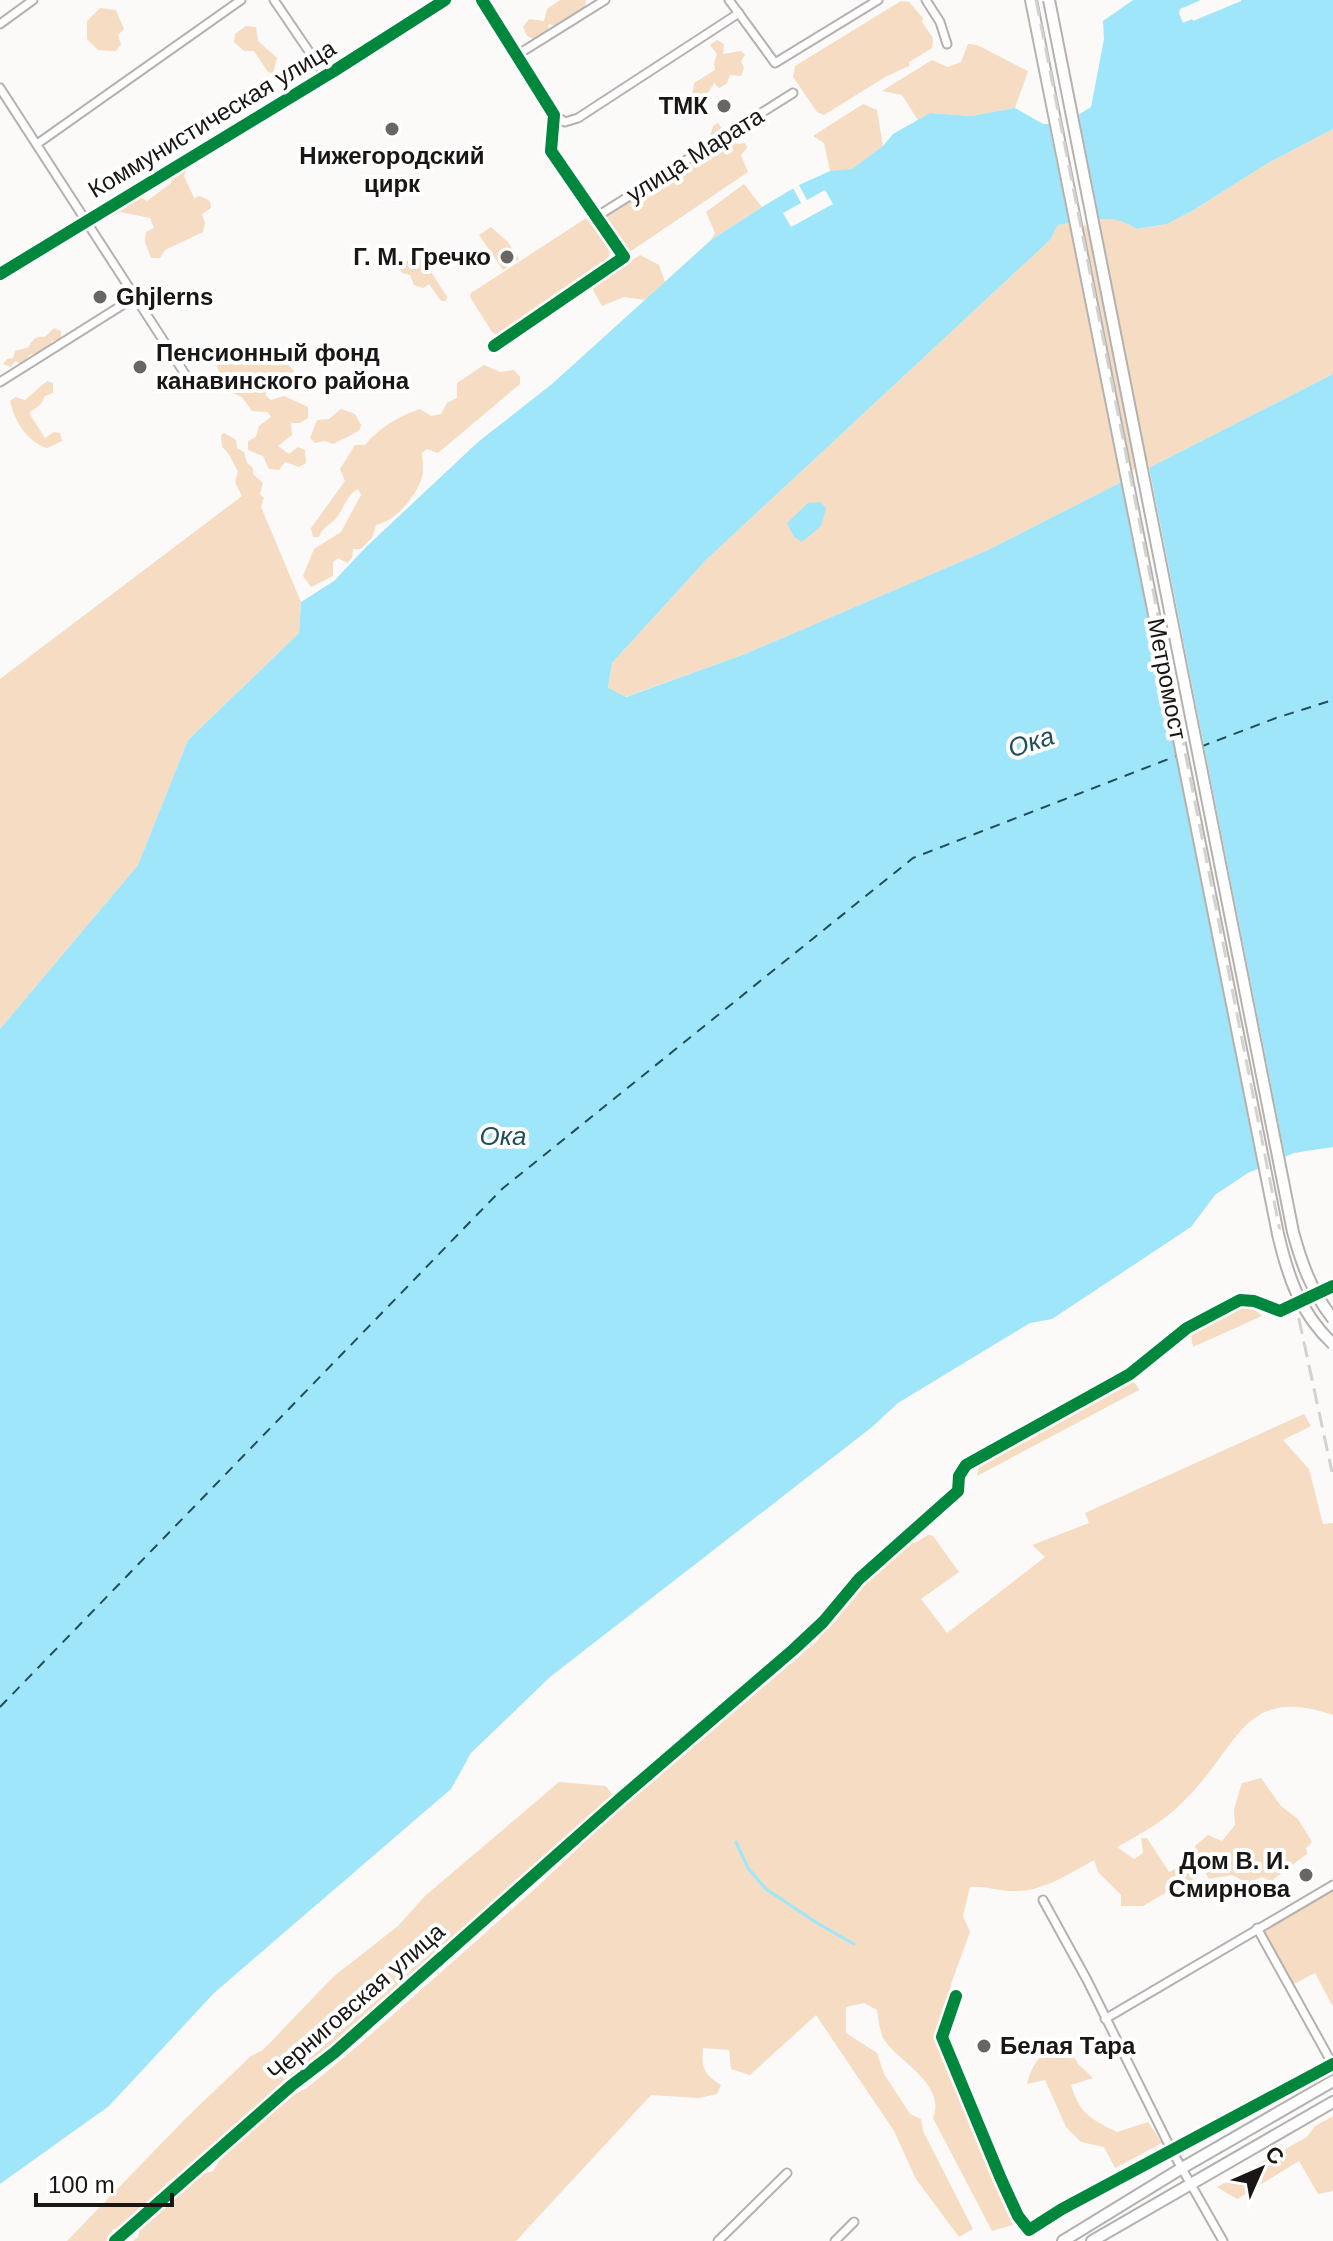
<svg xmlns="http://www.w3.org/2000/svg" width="1333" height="2241" font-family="Helvetica,sans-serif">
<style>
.green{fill:#f5dcc2}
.water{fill:#9fe6fa}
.pier{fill:#fcfaf8}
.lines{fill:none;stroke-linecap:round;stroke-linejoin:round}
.stream{stroke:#9fe6fa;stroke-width:3}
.ferry{stroke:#214e5b;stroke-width:2;stroke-dasharray:10 8;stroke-linecap:butt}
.street-casing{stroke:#b4b1af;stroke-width:11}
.secondary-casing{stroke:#b4b1af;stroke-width:14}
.street{stroke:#fffefe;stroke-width:7}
.secondary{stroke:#fffefe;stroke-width:10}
.rail{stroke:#d2d2d1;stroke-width:3;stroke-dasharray:16 8;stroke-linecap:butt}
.secondary-bridge-casing{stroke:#b4b1af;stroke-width:14;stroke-linecap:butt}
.secondary-bridge{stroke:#fffefe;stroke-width:10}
.cycleway-casing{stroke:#fff;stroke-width:17}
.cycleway{stroke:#00873e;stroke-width:12}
.poi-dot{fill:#686663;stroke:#fff;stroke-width:3}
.labels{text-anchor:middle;stroke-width:8;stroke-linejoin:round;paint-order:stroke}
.poi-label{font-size:24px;font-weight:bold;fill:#191613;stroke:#fff;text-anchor:end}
.street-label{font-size:24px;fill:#191613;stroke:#fff}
.water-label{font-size:26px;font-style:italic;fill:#214e5b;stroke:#fff}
</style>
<rect width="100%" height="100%" fill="#fcfaf8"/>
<path class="green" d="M560 0H586L585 8 555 26 549 24 547 33 535 40 527 36 523 27 529 19 544 21 547 9Z
M901 1 909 2 923 18 922 22 933 38 932 48 909 62V66L885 77 824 115 817 112 793 77 795 66Z
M100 8 116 10 124 29 118 35 121 44 116 51 98 50 87 39V21Z
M246 26 256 27 258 41 277 58 273 73 268 72 254 51H244L234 42 235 34Z
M717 40 724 44 723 54 741 51 745 55 741 61 744 68 741 76 730 75 727 83 719 88 714 83 708 93 695 101 692 96 694 83 715 70 714 63 717 54 710 45Z
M968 44 977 45 1028 71 1015 108 971 116 930 113 918 120 902 95 882 91 932 60 948 67 961 62Z
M863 104 877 110 883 146 852 170 830 171 824 143 813 136Z
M718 123 725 133 733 137 737 144 745 143 747 148 741 155 748 172 631 251 625 250 606 222V216L717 148 710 137 713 126Z
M1333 129V374L988 550 745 654 625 697 608 689 612 663 706 560 1050 240 1058 225C1087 221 1112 212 1138 229L1167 224 1192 211 1268 163Z
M187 168 184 176 194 198 200 196 210 201 211 208 202 214 205 223 203 232 165 250 160 258H151L145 242 146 232 154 228 150 218 120 212 111 217 105 213 137 195 147 201 171 183 174 170Z
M744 184 762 207 711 240 715 233 706 212Z
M591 215C602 232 618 246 605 265L504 335 498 336 492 332 470 297 471 293Z
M491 227 508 242 519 259 503 270 479 235Z
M640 255 659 265 665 282 645 300 624 297 602 306 591 286Z
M414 256 423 259 447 297 446 301H441L429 284 423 288 414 285 410 275 402 273 399 266Z
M54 328 61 331V339L58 341H52L50 346 39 355 31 354 21 364 15 361 11 367 3 364 7 359 13 358 15 351 29 347C32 339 37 336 45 337Z
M231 354 239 361 247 356 259 363 280 355 294 371 288 380 274 377 265 395 271 400 284 396 308 407V418L300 423H291L292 435 278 446 289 454 298 447 305 450 306 463 299 467 285 462 279 470 269 469 263 456 248 450V441L256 437 259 426 271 417 268 412 252 411 242 397 227 391 228 381 219 372 215 361 223 355Z
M484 365 500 372 514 370 520 377V384L438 453 427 449 422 453C422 459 424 467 423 473 419 494 396 521 376 525L372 538 361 549H353L352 558 347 563 338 558 333 562V576L311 587 303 576 314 549 341 532 361 495 358 489C346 495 345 507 337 517 330 526 325 524 319 537H313L311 528 345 481 340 469 355 445H365C380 427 399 416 420 409L431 416 441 414 447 403 457 398V383Z
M47 381 53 383V393L45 396 41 404 29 413 45 438 54 432 60 433 62 441 47 448C27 442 14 420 10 401L15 397 25 400Z
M341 409 355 414 361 425 359 431 333 444 325 441 315 443 310 438 317 420 329 419Z
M224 433 236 440 237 448 244 452 247 463 253 468V474L263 483 260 494 264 498 261 507 301 602 299 633 188 740 138 865 0 1029V679L242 496 235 482 238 471C232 463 231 454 222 447L221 435Z
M1241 1304 1250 1305 1262 1316 1193 1347 1191 1336 1196 1327Z
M1130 1381 1136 1384 1139 1390 977 1476 979 1465Z
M1304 1414 1311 1426 1283 1440 1309 1469 1323 1524 1333 1523V1715C1249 1686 1241 1738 1196 1788 1171 1817 1150 1829 1117 1847L1134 1859 1143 1853 1141 1838H1147L1169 1872 1189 1862 1191 1875 1199 1892H1167L1143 1906H1121V1895L1098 1872 1094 1860C1067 1875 1041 1893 1009 1891 995 1890 984 1886 970 1887L963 1916 970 1932 951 1984 944 2018 936 2039 1013 2225 992 2231 933 2118C946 2085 902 2064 885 2041 879 2032 879 2020 877 2010L864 2003 846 2007V2033L877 2053 884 2074 910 2114 921 2119 923 2131 973 2229 959 2237 916 2179 894 2131 816 2015 750 2075 731 2069 729 2050 703 2048C701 2068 704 2074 721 2085L717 2094 699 2098 651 2095 516 2241H133L138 2237 141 2225 202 2174 213 2171 219 2161 261 2122 295 2094 307 2088 360 2044 537 1887 613 1815 816 1642 873 1569 908 1541 915 1543 928 1535 933 1536 959 1572 921 1599 947 1633 1045 1557 1032 1545 1089 1523 1085 1513Z
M1261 1778 1281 1806 1298 1819 1312 1842 1306 1848 1307 1854 1271 1881 1262 1877 1247 1883 1232 1875 1209 1879 1197 1858 1195 1846 1208 1835 1222 1841 1235 1825 1234 1809 1242 1783Z
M559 1782 606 1786 613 1796 407 1985 289 2082 216 2151 123 2228 113 2229 109 2241H67L186 2118 251 2056 263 2050 333 1977 398 1926 425 1896Z
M1333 1890V2007L1315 1973 1292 1985 1263 1931Z
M1068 2045 1078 2064 1093 2078 1071 2085C1080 2115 1090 2118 1117 2132L1148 2122 1162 2143 1115 2168 1104 2147 1081 2142 1066 2127 1045 2080 1027 2084C1034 2058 1043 2051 1068 2045Z
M1333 2116V2191L1318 2194 1299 2161 1237 2199 1217 2187 1307 2137 1315 2126Z"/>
<path class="water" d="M1133 0H1333V129L1268 163 1192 211 1167 224 1137 229C1112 212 1087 221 1058 225L1050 240 706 560 612 663 608 688 626 697 745 654 988 550 1333 374V1147L1294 1153 1248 1173 1215 1195 1191 1227 1052 1319 1030 1323 898 1403 872 1427 550 1677 471 1753 451 1789 214 1993 109 2106 0 2184V1029L138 865 188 740 299 633 301 602 334 581 366 547 478 442 552 384 711 240 762 207 799 185 830 171 852 169 883 146 893 134 930 113 971 116 1015 108 1043 124H1064L1091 107 1104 39 1103 21Z
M821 502 826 509 821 526 802 542 794 537 787 523 808 503Z"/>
<path class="pier" d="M1201 0H1241V1L1193 21 1192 19 1183 23 1179 13 1180 9Z
M1078 111 1100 223 1070 228 1048 120H1063Z
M799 185 807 200 825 190 833 204 791 227 783 213 801 203 793 188Z
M1148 462 1286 1161 1259 1172 1120 477Z"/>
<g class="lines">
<path class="stream" d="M736 1842 748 1868 766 1889 817 1923 854 1944"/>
<path class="ferry" d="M1200 747 1276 718 1333 700
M0 1707 502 1189 913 858 1179 755"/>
<g class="street-casing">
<path id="street" d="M274 0 325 75
M482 0 554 115 551 151 624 257 494 346
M729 0 775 63 878 0
M926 0 940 22 947 44
M0 24 33 0
M517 55 605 0
M0 88 185 374
M554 115 565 122 578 118 739 13
M37 144 241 0
M596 217 793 93
M0 274 337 69 445 0
M0 382 135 297
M1043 1900 1087 1980 1172 2151 1223 2241
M1257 1928 1333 2065
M956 1996 942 2037 1001 2179 1018 2216 1029 2230 1062 2209 1333 2064
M1105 2019 1333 1885
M115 2241 292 2085 334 2053 621 1798 793 1650 823 1622 859 1579 958 1491 959 1476 966 1465 1130 1374 1187 1328 1240 1300 1254 1301 1280 1311 1333 1286
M718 2241 787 2173
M835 2241 854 2222"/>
</g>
<g class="secondary-casing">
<path id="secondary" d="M1031 0 1278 1234
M1063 2241 1182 2168 1333 2081
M1092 2241 1333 2102"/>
</g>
<use href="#street" class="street"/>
<use href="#secondary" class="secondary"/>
<path class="rail" d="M1036 0 1281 1236 1332 1472
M1094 235 1141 470"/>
<g class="secondary-bridge-casing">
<path id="secondary-bridge" d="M1049 0 1293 1232C1302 1265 1312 1292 1333 1319
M1278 1234C1288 1277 1300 1313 1333 1344"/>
</g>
<use href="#secondary-bridge" class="secondary-bridge"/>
<g class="cycleway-casing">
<path id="cycleway" d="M482 0 554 115 551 151 624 257 494 346
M0 274 337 69 445 0
M956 1996 942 2037 1001 2179 1018 2216 1029 2230 1062 2209 1333 2064
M115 2241 292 2085 334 2053 621 1798 793 1650 823 1622 859 1579 958 1491 959 1476 966 1465 1130 1374 1187 1328 1240 1300 1254 1301 1280 1311 1333 1286"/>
</g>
<use href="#cycleway" class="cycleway"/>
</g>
<g class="poi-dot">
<circle cx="724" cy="106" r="8"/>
<circle cx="392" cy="129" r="8"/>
<circle cx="507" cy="257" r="8"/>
<circle cx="100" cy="297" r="8"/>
<circle cx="140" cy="367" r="8"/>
<circle cx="1306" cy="1875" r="8"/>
<circle cx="984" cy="2046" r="8"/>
</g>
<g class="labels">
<g class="poi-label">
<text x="708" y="114">ТМК</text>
<text x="392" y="164" text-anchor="middle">Нижегородский<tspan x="392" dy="28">цирк</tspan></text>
<text x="491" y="265">Г. М. Гречко</text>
<text x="116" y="305" text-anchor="start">Ghjlerns</text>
<text x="156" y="361" text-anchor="start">Пенсионный фонд<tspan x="156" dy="28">канавинского района</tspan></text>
<text x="1290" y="1869">Дом В. И.<tspan x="1290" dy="28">Смирнова</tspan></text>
<text x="1000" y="2054" text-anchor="start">Белая Тара</text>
</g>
<g class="street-label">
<text transform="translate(212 119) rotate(-31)" y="8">Коммунистическая улица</text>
<text transform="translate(695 155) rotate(-32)" y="8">улица Марата</text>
<text transform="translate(1167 679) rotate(79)" y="8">Метромост</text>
<text transform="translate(356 2002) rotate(-41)" y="8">Черниговская улица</text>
</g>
<g class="water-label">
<text transform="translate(1031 742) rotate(-18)" y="9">Ока</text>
<text x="503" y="1145">Ока</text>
</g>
</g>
<g transform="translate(1261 2169) rotate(45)" stroke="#ffffff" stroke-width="6" paint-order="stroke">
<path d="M0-6L14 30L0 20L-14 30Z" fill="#191613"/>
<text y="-12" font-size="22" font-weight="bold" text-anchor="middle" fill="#191613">С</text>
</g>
<path d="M36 2193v12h136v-12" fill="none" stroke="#191613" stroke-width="4"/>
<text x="48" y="2193" font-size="24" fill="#191613" stroke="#ffffff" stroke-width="6" paint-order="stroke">100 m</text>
</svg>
